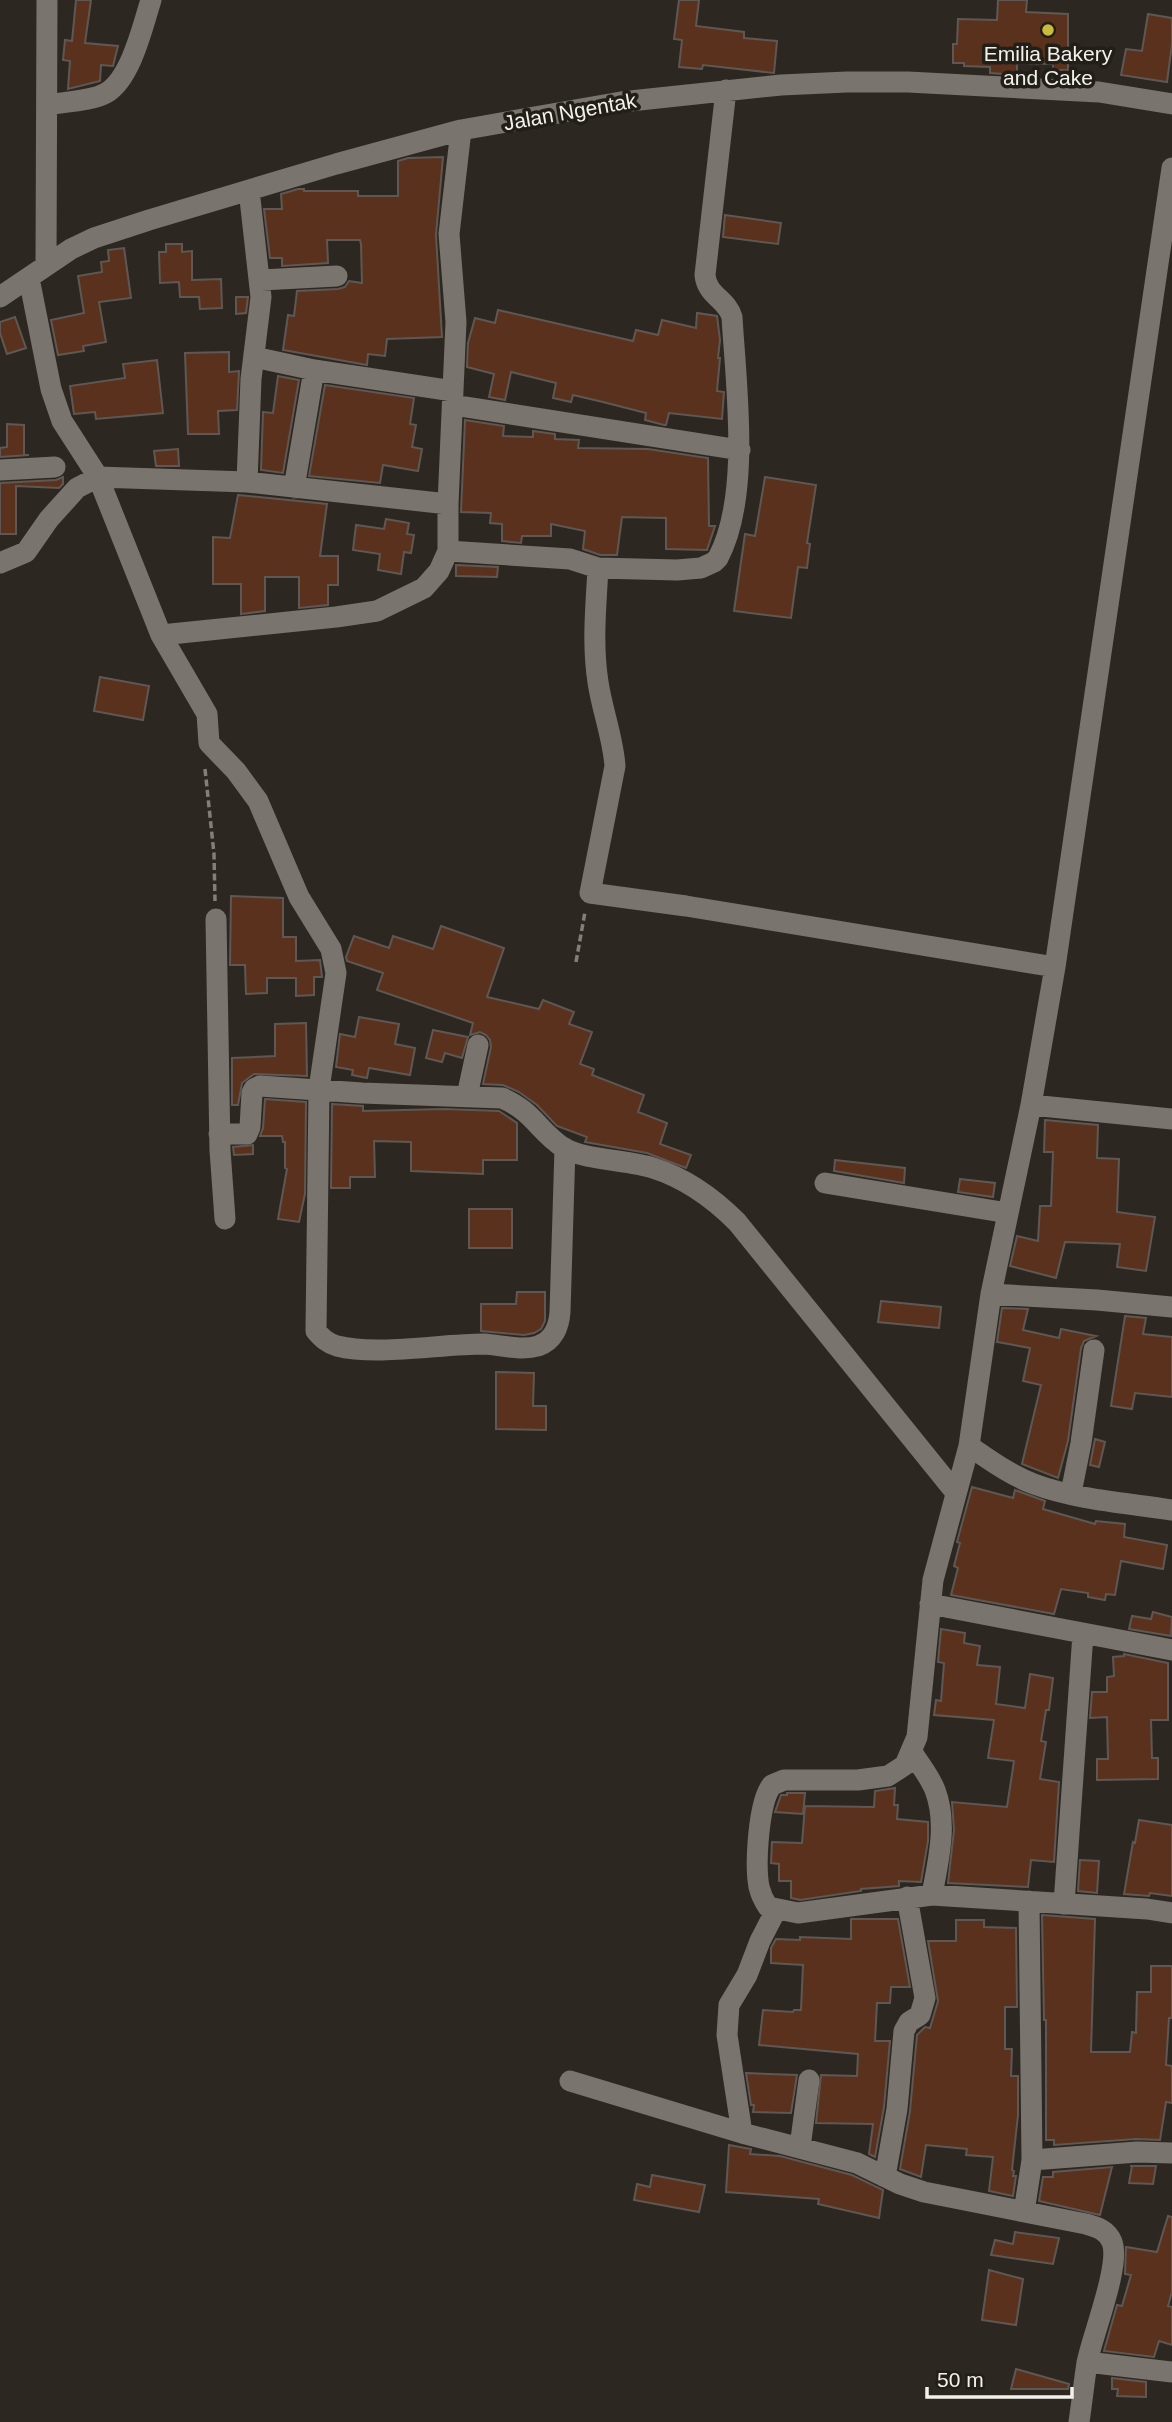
<svg xmlns="http://www.w3.org/2000/svg" width="1172" height="2422" font-family="Helvetica,sans-serif">
<style>
.building{fill:#5a311d;stroke:#5f5753;stroke-width:2}
.lines{fill:none;stroke-linecap:round;stroke-linejoin:round}
.path{stroke:#827f79;stroke-width:3.5;stroke-dasharray:7 3.5;stroke-linecap:butt}
.minor{stroke:#79746d;stroke-width:21}
.poi-dot{fill:#c9bb3b;stroke:#221e18;stroke-width:2.5}
.labels{text-anchor:middle;stroke-width:7;stroke-linejoin:round;paint-order:stroke}
.poi-label{font-size:21px;fill:#f4f1ed;stroke:#221e18}
.street-label{font-size:21px;fill:#f4f1ed;stroke:#221e18}
</style>
<rect width="100%" height="100%" fill="#2c2821"/>
<path class="building" d="M76 0H91L85 43 118 46 113 66 101 65 100 81 68 89 70 61 63 60 65 40 72 41Z
M679 0H699L696 26 744 32V38L777 41 774 73 703 65 702 69 679 67 682 40 674 39Z
M998 0H1027L1026 12 1068 14V70H1053V64L1017 63V75L990 73V67L964 66V63H953V44H957L958 19 997 20Z
M1148 14 1172 18V44L1167 82 1121 75 1126 49 1142 51Z
M443 157 436 235 442 337 387 339 385 356 368 354 367 365 283 350 288 315 294 316 297 291 338 289 345 287 349 281 362 283 361 244 360 240H327L328 263 282 266V258H270L264 209H282L281 194 298 189H304V191H358V196H398V161L408 158Z
M725 215 781 223 778 244 723 237Z
M166 244H182V252L192 251V280L221 279 222 308 200 309 199 297H180L179 282 160 283 159 252H166Z
M124 248 131 298 99 302 106 342 83 346 84 351 58 355 51 320 84 313 78 276 102 272 101 262 109 261 108 250Z
M236 297H248L246 313 236 314Z
M498 310 633 341 636 330 658 335 662 320 696 328 697 313 717 316 720 340 718 358H720L717 391 724 392 722 419 669 413 666 425H664L645 420 646 413 603 402 573 395 571 402 553 398 556 383 511 372 505 400 489 397 494 374 467 367 468 343 475 318 495 323Z
M15 317 26 348 7 354 0 333V322Z
M229 352V372L239 371 237 410 218 411 219 434H188L185 353Z
M157 360 163 413 96 419 95 412 74 414 70 386 125 378 123 364Z
M278 376 299 380 283 473 261 470 263 412 273 413Z
M325 385 414 398 410 424 416 425 412 447 422 449 418 471 383 465 380 483 309 476Z
M465 420 504 426 503 436 533 437V431L555 434V439L579 440 578 448 648 449 708 458 709 526H715L707 550 666 549V518L622 517 617 555H600L583 549 585 531 551 524V536H522L521 543 502 541V524L490 523 491 513 461 512Z
M7 424 24 425V455H29L0 457V448L7 447Z
M178 449 179 466H156L154 451Z
M63 477V484L59 488 16 486V534H0V483L56 480Z
M765 477 816 485 807 543 810 544 807 568 798 567 791 618 734 611 745 534 755 536Z
M238 495 327 504 320 556H338V585H328V605L299 608V577H265V611L241 614V584H213V537L230 538Z
M386 519 409 523 407 534 414 535 411 553 404 552 401 574 378 570 380 554 353 550 356 525 384 529Z
M456 565 498 567 497 577 456 576Z
M100 677 149 686 143 720 94 711Z
M231 896 283 898V937H296V961L320 960 322 977H314V995L296 996V978H267V993L246 994 245 965H230Z
M441 926 504 948 487 997 539 1009 543 1000 574 1012 569 1024 592 1032 580 1064 594 1069 592 1075 644 1095 638 1112 667 1123 660 1144 691 1155 686 1168 647 1153 585 1142 587 1137 557 1126 537 1105 519 1092 503 1085 483 1084 491 1047 490 1040 486 1035 480 1032 470 1035 473 1023 377 990 383 973 347 961 346 957 354 936 389 948 393 936 433 949Z
M359 1017 399 1024 395 1044 415 1048 410 1075 369 1068 367 1078 352 1075 353 1070 336 1067 340 1034 355 1037Z
M306 1023 307 1076 254 1074 242 1083 238 1105H232V1058L275 1056V1024Z
M433 1030 468 1037 462 1058 445 1053 442 1062 426 1058Z
M265 1099 306 1102 305 1194 299 1222 278 1219 287 1169 285 1168V1142H283L282 1136H260L263 1128Z
M332 1104 363 1106V1111L444 1109 499 1111 517 1123V1160H483V1174L411 1171V1142L374 1141 375 1177H350V1188H331Z
M1045 1120 1098 1125 1097 1158 1119 1159 1117 1212 1155 1217 1146 1271 1117 1267 1120 1244 1065 1242 1056 1278 1010 1266 1017 1236 1038 1241 1040 1206H1051L1053 1152H1044Z
M253 1145V1154L234 1155 233 1147Z
M835 1160 905 1168 904 1183 834 1171Z
M960 1179 995 1183 993 1197 958 1192Z
M469 1209H512V1248H469Z
M517 1292H545V1321L541 1329 534 1333 524 1335 481 1331V1304H516Z
M881 1301 941 1307 939 1328 878 1322Z
M1002 1308 1028 1309 1023 1330 1059 1338 1061 1329 1096 1336 1084 1341 1081 1348 1068 1441 1058 1478 1022 1464 1041 1385 1023 1381 1030 1348 997 1342Z
M1125 1316 1146 1318 1143 1334 1172 1337V1397L1135 1393 1132 1409 1111 1406Z
M496 1372 534 1373 533 1406H546V1430L496 1429Z
M1095 1439 1105 1442 1099 1467 1090 1465Z
M972 1487 1013 1498 1015 1490 1045 1501 1043 1509 1095 1524 1096 1521 1125 1524 1124 1537 1167 1545 1163 1569 1121 1561 1115 1595 1106 1594 1105 1600 1088 1597V1593L1061 1589 1054 1614 951 1595 958 1568 954 1566 960 1543 957 1542Z
M1153 1612 1172 1617 1171 1636 1129 1629 1132 1616 1151 1619Z
M941 1629 965 1633 964 1643 980 1646 977 1665 1000 1667 996 1704 1025 1708 1030 1674 1053 1678 1049 1710H1046L1041 1741 1046 1742 1040 1779 1059 1782 1054 1862 1031 1860 1028 1887 948 1883 954 1830 952 1802 1007 1807 1014 1761 988 1758 994 1720 934 1715 936 1700 941 1701 944 1663 938 1662Z
M1124 1654 1168 1663V1720H1151L1152 1758H1158V1779L1097 1780V1759H1108L1107 1717 1090 1718 1092 1692H1107V1677L1114 1676 1113 1657 1124 1656Z
M895 1788 894 1805H898L897 1819 928 1822V1841L921 1882 899 1881V1886L861 1889V1891L800 1900 791 1898V1881H779V1864L771 1863 772 1842 802 1843 805 1806 874 1807 875 1791Z
M787 1793H805L803 1814 775 1812 781 1795H787Z
M1139 1820 1172 1825V1896L1150 1893 1149 1896 1124 1894 1133 1842 1135 1843Z
M1080 1860 1099 1861 1097 1893 1078 1891Z
M1042 1915 1095 1919 1091 2052H1130L1132 2032 1136 2033 1137 1992H1151V1966H1172V2018H1169L1166 2065 1172 2066V2103L1166 2102 1160 2140 1136 2139 1054 2145V2140H1046V2020H1044Z
M851 1919H898L910 1987H891L890 2003H877L875 2041H890L884 2107 875 2157 869 2154 873 2124 816 2123 821 2075 857 2076 858 2054 759 2045 763 2010 793 2012 794 2010H801L803 1965 771 1963V1948L776 1939 800 1940V1937L851 1939Z
M956 1920H984V1927L1016 1928 1017 2007H1005V2049H1012L1011 2076H1018V2115L1012 2170 1014 2171 1013 2176H1016L1013 2196 989 2191 993 2157 966 2155 967 2149 926 2145 921 2177 900 2169 910 2111 917 2035 925 2027 930 2028 938 2001 928 1941H956Z
M746 2073 797 2075 791 2113 753 2112 754 2105H751Z
M729 2145 751 2149 750 2154 780 2156 852 2175 883 2190 879 2218 818 2204 819 2199 726 2192Z
M1130 2166H1156L1153 2184 1129 2183 1132 2166Z
M1112 2167 1100 2215 1039 2201 1043 2177H1053V2172Z
M652 2175 705 2185 699 2212 634 2200 637 2184 650 2187Z
M1168 2216 1172 2217V2292L1168 2306 1172 2307V2345L1159 2341 1154 2357 1104 2351 1117 2305 1122 2306 1131 2275 1125 2274 1126 2247 1157 2252Z
M1015 2232 1059 2238 1053 2264 991 2255 995 2240 1013 2244Z
M989 2270 1023 2279 1016 2325 982 2320Z
M1016 2369 1069 2384 1068 2389H1011Z
M1112 2378 1146 2382V2397L1117 2396 1118 2389H1112Z"/>
<g class="lines">
<path class="path" d="M205 769 214 854 215 901
M576 962 585 912"/>
<path class="minor" d="M47 105C63 102 93 101 106 93 131 79 143 25 151 0
M1172 168 1055 967 1031 1105 991 1294 969 1446 933 1580 917 1737 905 1765 888 1776 858 1780H784L772 1785C758 1802 755 1866 759 1887 761 1895 764 1901 768 1907L798 1913 932 1895 1147 1909 1172 1913
M46 265 47 0
M29 278 51 389 62 421 98 477 161 635 207 714 209 743 236 771 258 801 299 897 331 949 336 973 319 1089 316 1331C322 1338 327 1343 337 1346 377 1356 440 1344 484 1344 501 1345 521 1351 538 1346 553 1341 559 1327 560 1312L565 1148
M261 280 337 276
M0 297 71 249 94 238 149 220 336 164 461 130 621 102 781 85 847 82H908L1099 92 1172 104
M254 357 314 370 453 391
M453 405 740 450
M0 470 55 467
M247 482 251 379 261 297 249 190
M294 488 314 370
M448 504V551L570 559 598 568 677 570 701 568 714 562 718 558C751 496 736 386 732 317 727 299 707 296 705 275L726 90
M0 563 26 552 49 519 77 488 98 477 247 482 448 504 456 322 449 234 461 130
M598 568C596 606 592 644 598 682 602 710 613 737 615 766L590 893 686 906 1055 967
M161 635 336 617 377 611 424 588 439 571 448 551
M216 919 220 1150 225 1219
M467 1096 478 1045
M1031 1105 1172 1119
M219 1134H247L250 1127 252 1093 254 1089 260 1086 362 1093 502 1098C533 1111 539 1132 564 1148 584 1160 629 1160 653 1168 685 1178 713 1198 737 1222L956 1493
M825 1183 1008 1213
M991 1294 1097 1300 1172 1307
M969 1446C990 1460 1010 1475 1034 1484 1077 1500 1127 1503 1172 1510
M1071 1493 1081 1443 1094 1350
M930 1604 1172 1650
M912 1752C920 1765 930 1777 935 1790 948 1824 938 1861 932 1895
M1064 1904 1083 1634
M570 2081 742 2133 857 2163 900 2184 924 2192 1086 2224C1097 2227 1107 2230 1112 2242 1121 2265 1092 2336 1087 2363 1084 2382 1082 2402 1079 2422
M742 2133 727 2035 729 2005 747 1975 760 1941 776 1910
M800 2147 809 2080
M1032 2160 1137 2152 1172 2153
M885 2177 897 2109 904 2031 909 2022 920 2015 925 1998 907 1897
M1024 2212 1032 2160 1029 1901
M1087 2362 1172 2372"/>
</g>
<circle class="poi-dot" cx="1048" cy="30" r="7"/>
<g class="labels">
<g class="poi-label">
<text x="1048" y="61">Emilia Bakery<tspan x="1048" dy="24">and Cake</tspan></text>
</g>
<g class="street-label">
<text transform="translate(570 112) rotate(-10)" y="7">Jalan Ngentak</text>
</g>
</g>
<path d="M927 2387v10h145v-10" fill="none" stroke="#f4f1ed" stroke-width="3.5"/>
<text x="937" y="2387" font-size="21" fill="#f4f1ed" stroke="#221e18" stroke-width="5" paint-order="stroke">50 m</text>
</svg>
